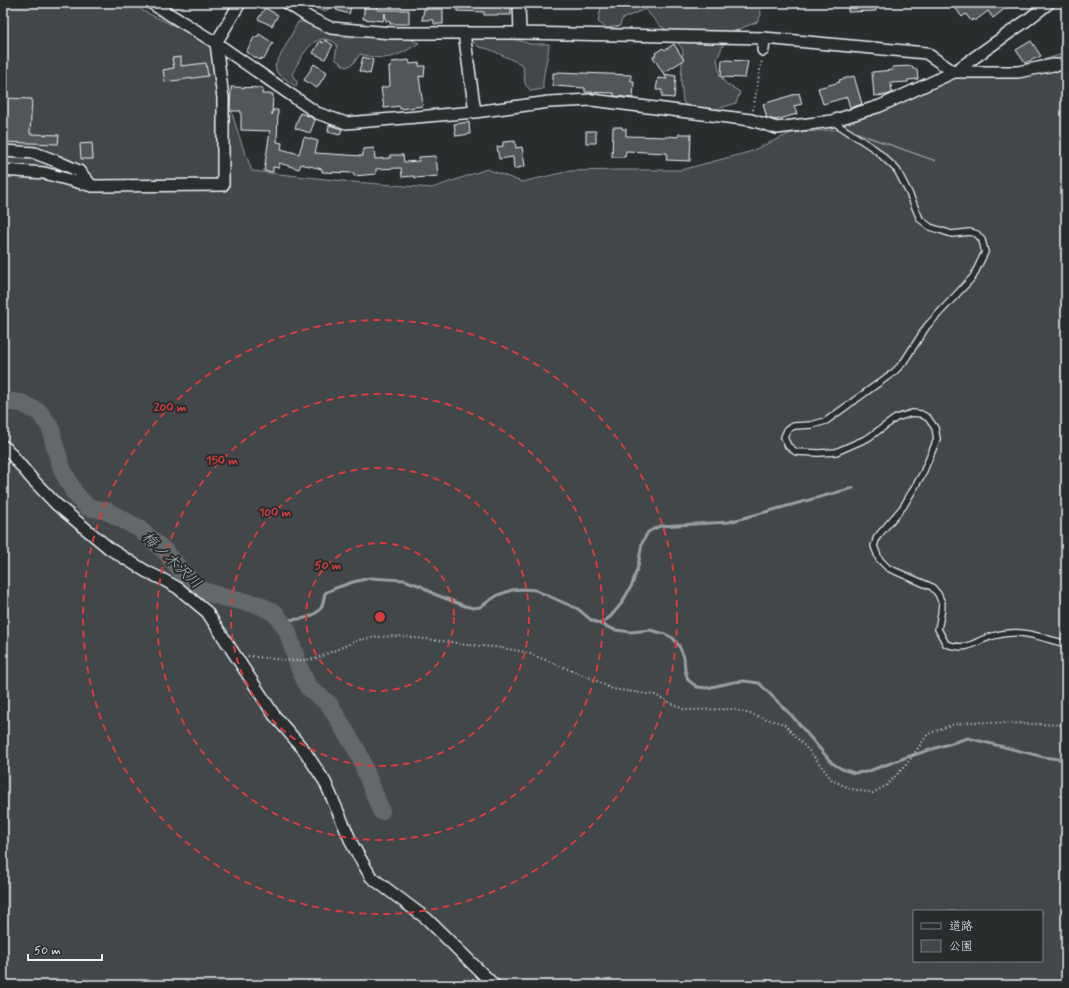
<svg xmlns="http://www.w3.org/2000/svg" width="1069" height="988" font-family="Mynerve,'Klee One',sans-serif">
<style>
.green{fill:#424648;stroke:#959ca0;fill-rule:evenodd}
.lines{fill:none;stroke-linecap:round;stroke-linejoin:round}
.stream{stroke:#989fa3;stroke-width:3}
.river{stroke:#63686b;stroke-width:18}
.building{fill:#535759;stroke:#e8f1f8}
.lane-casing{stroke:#e8f1f8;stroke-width:8}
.street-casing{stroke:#e8f1f8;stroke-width:14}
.path{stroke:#e8f1f8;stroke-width:2;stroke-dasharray:1 3;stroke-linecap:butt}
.lane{stroke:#2a2d2e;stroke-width:5.5}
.street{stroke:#2a2d2e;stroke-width:11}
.ring{fill:none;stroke:#d83c3d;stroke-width:2;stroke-dasharray:7 5}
.labels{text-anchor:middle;stroke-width:4;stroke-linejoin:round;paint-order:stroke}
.water-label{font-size:15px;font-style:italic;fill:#acb3b9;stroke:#2a2d2e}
.centre{fill:#d83c3d;stroke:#2a2d2e;stroke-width:2}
.ring-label{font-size:12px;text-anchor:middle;font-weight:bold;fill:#d83c3d;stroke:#2a2d2e;stroke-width:4;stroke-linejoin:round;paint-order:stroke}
</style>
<rect width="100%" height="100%" fill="#2a2d2e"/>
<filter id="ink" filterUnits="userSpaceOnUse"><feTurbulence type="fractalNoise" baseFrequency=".025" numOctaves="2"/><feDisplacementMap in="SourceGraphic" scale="8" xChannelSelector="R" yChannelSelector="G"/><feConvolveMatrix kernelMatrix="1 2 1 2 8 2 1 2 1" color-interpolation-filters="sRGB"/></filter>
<g filter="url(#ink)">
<path class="green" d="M3 3H137L143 11 210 43 242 145 252 171 353 182 432 188 487 169 522 182 570 171 617 170H681L749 152 791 133 844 129 936 161 841 127 838 120 877 111H884L941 78 1020 67 1066 53V985H3ZM914 911H1042V961H914Z
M317 3H332L330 8 324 12 316 8Z
M602 3H760L761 15 757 22 739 29 723 45 717 59 720 75 725 83 740 92 736 103C717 109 700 117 683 102L681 80 683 50 669 31 660 26 645 9 622 19 620 26 607 28 598 22Z
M298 22H306L346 38 403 36 419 43C397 57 386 62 360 54L353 64 346 67 335 59 337 44C314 27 301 58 292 74L297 82 296 87 277 73 275 66Z
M475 35 495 38 518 40 530 44H549C548 60 542 74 543 89L531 91 525 84 523 65 489 49 479 47 471 40Z"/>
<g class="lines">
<path class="stream" d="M279 619C293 620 311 621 321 608 323 605 324 598 325 593L333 589 353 582 370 578 404 580 421 586 434 594 465 606 473 608 480 607 498 595 512 590 522 589 535 590 578 609 591 620 615 630 631 632 650 630 665 634 673 638 679 646 684 657 685 670 688 680 697 687 707 688 734 682 744 681 759 683 793 717 832 763 842 769 854 773 866 772 907 757 968 738 1044 757 1066 760
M602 623 611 616 621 604 632 585 638 566 642 543 648 532 660 526 729 522 853 488"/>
<path class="river" d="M3 401 21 403 39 412 51 428 54 443 62 469 74 492 87 507 107 511 138 528 164 550 183 573 201 590 222 597 259 605 275 613 287 630 299 667 308 687 329 704 358 752 381 811"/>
</g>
<path class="building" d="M338 3H352L349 14 336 10Z
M365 3H378L377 10H409V24H390V22L386 21 385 13 383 21 363 19Z
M457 3H511V15H484V12L457 11Z
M848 3H876V11L848 12Z
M958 3H1012L993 18 988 11 975 21 974 19 971 21 966 14 962 17 954 6Z
M265 8 278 15 272 26 258 19Z
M424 9H443V24H434V20H422Z
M259 34 273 43 264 59 261 58 260 60 246 52 255 36 257 38Z
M325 40 333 45 325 59 313 53 320 41 323 43Z
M1031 41 1041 56 1025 63 1016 50Z
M674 44 684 60 663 73 653 57 656 55 655 53 663 48 665 50Z
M181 57V66L206 63 208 76 165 82 163 70 174 68 172 58Z
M363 57 373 60 370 74 359 71Z
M409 60 410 64 419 63V66H425L424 77 419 76 423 106 400 109V106L384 108 381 88 390 86 389 67H391L392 62Z
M722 60 748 61 745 78 721 77Z
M314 64 327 72 317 88 304 80Z
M912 66 913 69H917L918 79 908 80V82L891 83 892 93 886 95 874 96 872 72 893 70 892 67Z
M558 72 631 75V81H634L633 98 614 96V93L585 92V88L553 86V73H558Z
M664 74 676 76 674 98 662 97V90H656L658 78 667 79Z
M854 76 862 104 850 108 847 97 823 104 818 88 840 82 839 80Z
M231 87 263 88 262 94H273L272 115 273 110H278L277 142 282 143 281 149 299 154 304 137 318 141 315 153 363 156V149L374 148 375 159 390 158V155H403L404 162 419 161V157L436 156 438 176 415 178 414 176 402 177 401 168 376 169V174L354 176V173L322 172V169L301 164 299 169 279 163V168L273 167V172L264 171 270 131 241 130V111H230Z
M799 93 802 104 794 106 797 114 776 120 767 118 763 104Z
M3 98 32 99 30 134 59 135 58 144 3 142Z
M300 113 309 116 315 120 310 133 295 128Z
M469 122 470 134 456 136 454 124Z
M329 125 342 129 340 135 328 132Z
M613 127H622V129H626V136L669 137V136L678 137 679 134H691L690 161 666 160 667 153 626 151 625 157H612Z
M586 131H596V143H586Z
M515 141 516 148 522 147 525 166 514 169 513 157 499 159 497 147 503 146V142Z
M92 143 93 159H81L80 144Z"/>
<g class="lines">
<g class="lane-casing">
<path id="lane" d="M832 121 876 150 897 170 909 193 920 219 930 227 952 234 970 232 977 234 982 240 985 252 973 277 927 326 903 363 894 372 826 421 811 425 794 426 787 430 784 437 788 446 796 452 819 453 836 452 868 438 896 418 912 413 921 414 928 418 935 428 937 439 933 449 923 473 903 507 877 537 874 546 879 559 888 568 932 587 938 594 942 603 941 614 938 629 946 644C970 652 973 641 993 636 1014 630 1028 633 1048 639 1054 641 1060 642 1066 644"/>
</g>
<g class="street-casing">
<path id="street" d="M151 3 216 43 317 113 346 123 475 112 549 102 592 100 751 120 777 128 832 121 880 106 954 72 1026 21 1049 3
M287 3 310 18 331 28 392 33H520L764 38 926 53 954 72H1018L1053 65H1066
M519 3 520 33
M464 33 475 112
M763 50 764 38
M3 151 35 153 56 161 79 171 92 186
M3 170 44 173 92 186 223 185V98L216 43 240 3
M3 446 6 448 32 479 56 504 110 549 147 572 162 579 178 588 207 612 274 715 304 750 325 782 353 846 371 877 427 919 494 985"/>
</g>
<path class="path" d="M753 110 762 59
M248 656 294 661 315 659 358 640 377 637 399 636 451 642 467 645 496 647 525 652 591 678 612 689 655 695 685 710 733 709 784 724 812 754 832 780 851 789 873 793 887 785 906 765 928 734 951 725 971 722 1066 725"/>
<use href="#lane" class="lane"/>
<use href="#street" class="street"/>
</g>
</g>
<g class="ring">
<circle cx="380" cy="617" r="74"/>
<circle cx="380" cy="617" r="149"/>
<circle cx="380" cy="617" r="223"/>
<circle cx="380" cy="617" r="297"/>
</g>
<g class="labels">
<g class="water-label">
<text transform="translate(172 560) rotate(43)" y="5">梅ノ木沢川</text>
</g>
</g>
<circle cx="380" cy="617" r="6" class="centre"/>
<g class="ring-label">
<text x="170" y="411">200 m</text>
<text x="222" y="464">150 m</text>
<text x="275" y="516">100 m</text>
<text x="328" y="569">50 m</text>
</g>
<rect width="1069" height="988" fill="none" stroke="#2a2d2e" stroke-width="16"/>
<rect x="8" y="8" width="1053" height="972" fill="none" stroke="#e8f1f8" stroke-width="1.5" filter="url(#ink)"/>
<rect x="913" y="910" width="130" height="52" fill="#2a2d2e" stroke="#767b7f"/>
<rect x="921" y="923" width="20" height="6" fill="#2a2d2e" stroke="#767b7f"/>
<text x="949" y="930" font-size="12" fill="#e8f1f8">道路</text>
<rect x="921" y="940" width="20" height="12" fill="#424648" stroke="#767b7f"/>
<text x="949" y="950" font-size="12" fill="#e8f1f8">公園</text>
<path d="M28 954v6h74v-6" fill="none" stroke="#e8f1f8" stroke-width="2"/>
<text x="34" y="954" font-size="12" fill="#e8f1f8" stroke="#2a2d2e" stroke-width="3" paint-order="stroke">50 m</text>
</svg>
